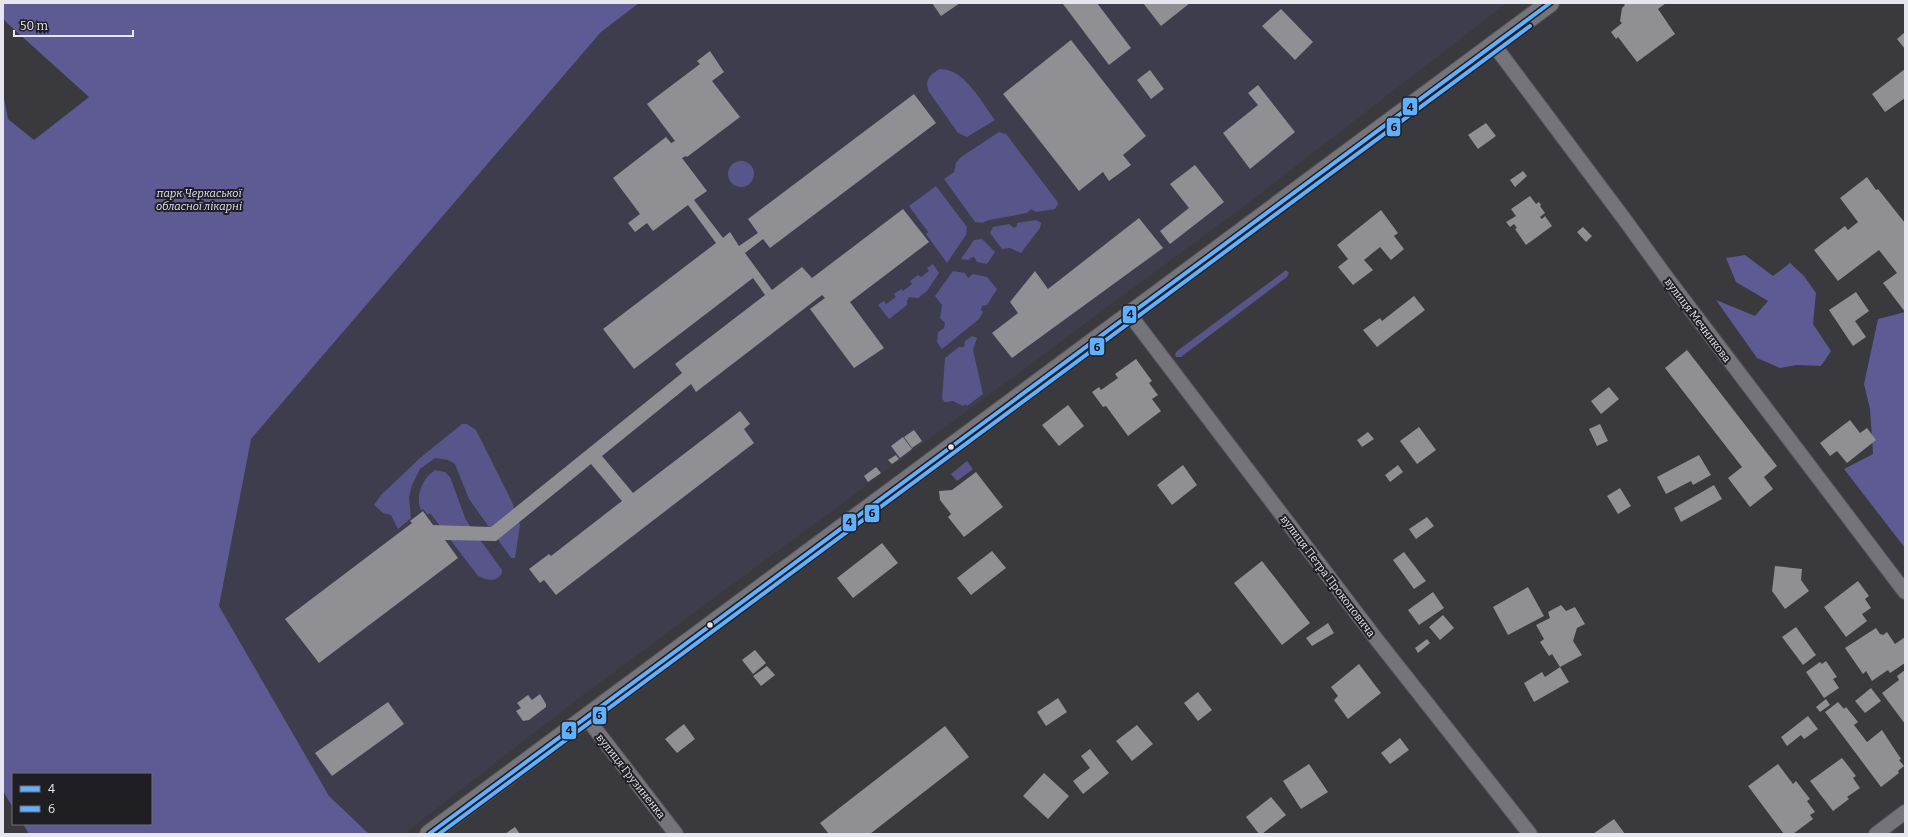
<svg xmlns="http://www.w3.org/2000/svg" width="1908" height="837" font-family="Bitter,serif">
<style>
.built{fill:#3d3d4e}
.green{fill:#57558a}
.forest{fill:#5d5a94}
.building{fill:#8f8f94}
.lines{fill:none;stroke-linecap:round;stroke-linejoin:round}
.minor-casing{stroke:#55555a;stroke-width:16}
.tertiary-casing{stroke:#55555a;stroke-width:20}
.minor{stroke:#74747a;stroke-width:14}
.tertiary{stroke:#74747a;stroke-width:18}
.bus-1-casing{stroke:#1e1e23;stroke-width:7}
.bus-2-casing{stroke:#1e1e23;stroke-width:7}
.bus-1{stroke:#61b0ff;stroke-width:4}
.bus-2{stroke:#61b0ff;stroke-width:4}
.bus-dot{fill:#e6e6ee;stroke:#1e1e23;stroke-width:1.5}
.labels{text-anchor:middle;stroke-width:4;stroke-linejoin:round;paint-order:stroke}
.park-label{font-size:11px;font-style:italic;fill:#e1e2f5;stroke:#1e1e23}
.street-label{font-size:11px;fill:#e6e6ee;stroke:#1e1e23}
.line-badge{stroke:#1e1e23;stroke-width:1.5}
.pale-badge-label{font-size:11px;text-anchor:middle;font-weight:bold;fill:#111}
</style>
<rect width="100%" height="100%" fill="#39393e"/>
<path class="built" d="M639 3H1507L1244 206 579 698 404 834H369L329 796 219 606 251 439 601 32Z"/>
<path class="green" d="M940 69C964 68 982 103 995 120L967 137 958 133 929 92C924 80 930 74 940 69Z
M999 132 1006 134 1057 201 1058 204 1055 209 1036 212 1031 209 1027 213 989 220 982 223 975 222 944 179 954 172 956 163 961 157Z
M728 174a13 13 0 1 1 26 0a13 13 0 1 1-26 0Z
M936 186 967 227 966 235 947 263 926 234 928 232 909 206Z
M1036 220 1041 223 1040 228 1021 253 1010 248 1002 249 990 233 993 227 1009 224 1014 228 1017 226V223Z
M982 239 995 252 987 264 977 262 974 257 970 258 969 260 961 259 974 240Z
M933 264 939 273 927 291 918 298 909 297 907 301V305L889 319 878 305 884 301 886 304 896 297 894 294 901 289 903 291 912 284 910 281 918 275 921 277 929 271 927 268Z
M1286 270 1289 273 1287 277 1181 357H1176L1175 354 1177 351Z
M953 271 965 273 968 278 973 274 987 277 997 289 987 305 982 306 981 310 983 312 979 319 942 349 937 342 938 332 944 328 945 323 940 318 942 305 935 296Z
M972 336 977 338 973 350 983 394 967 406 966 404 963 406 953 401 945 402 942 399 945 358 959 347H964L965 341Z
M462 424H467L476 430 512 502 520 525 515 558H511L469 499 455 464 448 460 435 458 420 469 412 485 409 497 411 518 398 529 391 515 383 513 374 505 381 495 420 458Z
M967 461 973 469 957 481 951 474Z
M435 470 445 472 450 477 466 520 502 570V573C496 583 488 580 478 576L430 513 428 515 423 509 421 510C415 496 422 479 435 470Z"/>
<path class="forest" d="M3 3H639L601 32 251 439 219 606 329 796 369 834H29L23 824H151V774H13V808L3 791V93L8 119 34 140 89 97 7 23 3 18Z
M1745 255 1773 276 1790 263 1804 276 1816 293 1813 324 1831 351 1821 366 1797 365 1780 368 1757 358 1716 300 1755 316 1768 301 1736 282 1726 258Z
M1905 312V548L1844 469 1873 454 1870 409 1864 384 1878 319Z"/>
<path class="building" d="M932 3H960L941 16Z
M1065 3H1097L1131 48 1109 65 1063 4Z
M1143 3H1190L1161 26Z
M1623 3H1666L1658 9 1675 34 1637 62 1618 37 1616 39 1611 32 1622 23 1620 21 1622 8 1625 5Z
M1281 9 1313 42 1295 60 1262 26Z
M1905 32V49L1897 39Z
M1071 40 1146 136 1123 155 1131 165 1109 181 1103 172 1079 191 1003 94Z
M710 51 724 72 712 81 740 117 687 157 686 156 682 158 707 191 694 200 723 238 730 232 739 246 758 233 748 219 914 94 936 123 770 248 763 239 745 253 772 290 802 267 812 278 903 209 929 242 850 302 884 348 854 368 810 309 825 298 822 295 696 392 691 384 602 456 633 493 740 411 750 424 744 429 754 443 556 595 544 580 540 583 529 569 549 554 551 556 622 501 591 464 496 541 445 540 458 558 319 663 285 619 412 523 410 521 423 511 433 525 491 527 682 373 675 364 765 295 753 278 634 369 603 329 716 243 688 205 653 231 647 223 635 232 628 223 640 214 613 178 666 137 671 143 675 141 647 104 700 64 697 61Z
M1905 69V98L1885 112 1872 94Z
M1150 70 1164 89 1151 99 1137 80Z
M1258 85 1295 132 1250 169 1223 133 1258 105 1248 93Z
M1486 123 1496 136 1478 149 1468 135Z
M1195 165 1224 202 1170 244 1160 231 1189 208 1170 184Z
M1523 171 1527 176 1515 187 1510 180Z
M1867 177 1876 190 1878 189 1905 223V312L1883 283 1897 273 1879 250 1838 281 1814 250 1845 226 1848 230 1858 222 1840 198Z
M1530 196 1536 204 1539 202 1541 205 1540 206 1545 213 1540 217 1542 219 1545 216 1552 226 1526 245 1515 229 1517 228 1514 224 1510 227 1506 222 1516 216 1511 209Z
M1381 210 1398 233 1394 236 1404 249 1391 260 1380 247 1364 260 1373 270 1353 285 1338 267 1348 259 1337 245Z
M1139 218 1163 248 1012 358 992 333 1018 313 1010 302 1035 271 1048 289Z
M1583 227 1592 236 1586 242 1577 232Z
M1856 292 1869 311 1855 321 1866 337 1853 346 1829 310Z
M1414 296 1425 310 1377 347 1363 330 1380 318 1382 321Z
M1687 350 1777 466 1764 477 1773 489 1750 507 1728 478 1742 467 1665 368Z
M1136 359 1152 381 1149 383 1158 395 1152 399 1161 411 1128 436 1106 406 1103 407 1092 392 1099 387 1101 390 1118 378 1115 374Z
M1609 387 1619 399 1601 414 1591 401Z
M1068 405 1084 426 1059 446 1042 425Z
M1850 420 1860 433 1867 428 1876 440 1847 463 1837 451 1830 456 1820 443Z
M1600 424 1608 441 1597 446 1589 429Z
M1419 427 1436 450 1417 464 1400 441Z
M914 430 922 441 912 448 904 437Z
M1368 432 1374 439 1362 447 1357 440Z
M903 437 912 449 900 458 891 446Z
M896 455 899 459 892 464 888 460Z
M1699 455 1711 475 1693 485 1691 481 1666 494 1657 477Z
M1183 465 1197 485 1172 505 1157 485Z
M1398 465 1403 472 1390 482 1385 475Z
M876 467 881 473 868 482 864 476Z
M976 472 1003 507 964 537 948 517 951 514 940 500 939 491 952 490Z
M1714 485 1722 499 1681 522 1674 508Z
M1620 488 1631 506 1618 514 1607 496Z
M1427 517 1434 526 1416 539 1409 529Z
M882 543 898 563 853 598 837 578Z
M992 551 1006 568 971 595 957 578Z
M1404 552 1426 581 1414 589 1393 560Z
M1262 561 1310 623 1282 645 1234 583Z
M1775 566 1802 569 1801 580 1809 591 1785 609 1772 591Z
M1858 581 1869 596 1865 599 1871 608 1862 614 1867 621 1846 637 1824 607Z
M1528 587 1544 616 1508 635 1493 607Z
M1433 592 1444 608 1419 625 1408 610Z
M1561 605 1566 611 1575 607 1585 624 1577 628 1573 641 1582 655 1560 667 1552 654 1549 656 1540 642 1544 639 1536 625 1550 618 1548 612Z
M1443 615 1454 628 1440 640 1429 627Z
M1328 623 1334 633 1312 646 1306 638Z
M1796 627 1816 655 1803 665 1782 637Z
M1876 628 1880 634 1883 635 1887 632 1895 644 1905 637V663L1890 673 1888 670 1872 681 1866 671 1863 674 1845 648Z
M1427 639 1430 643 1418 653 1415 648Z
M755 650 766 663 753 674 742 660Z
M1826 661 1837 677 1833 679 1839 688 1824 698 1806 672 1820 662 1822 664Z
M1359 664 1381 693 1348 719 1334 700 1338 696 1331 687Z
M767 666 775 675 761 686 753 676Z
M1560 667 1569 682 1534 702 1524 683 1542 672 1545 677Z
M1905 670V724L1882 693 1899 680 1897 676Z
M1871 688 1881 701 1865 713 1855 701Z
M1198 692 1212 710 1198 721 1184 703Z
M540 694 546 704V707L529 720 523 721 516 711 521 708 517 703 528 695 532 700Z
M1058 698 1067 712 1046 726 1037 712Z
M1826 699 1830 705 1820 712 1816 707Z
M388 702 404 724 332 776 315 753Z
M1838 702 1844 709 1846 707 1858 722 1854 725 1867 742 1882 730 1901 759 1899 760 1904 766 1898 771 1899 773 1881 787 1825 712Z
M1808 716 1818 729 1804 739 1801 735 1787 746 1781 737Z
M684 724 695 739 677 753 665 739Z
M1137 725 1153 744 1132 761 1116 741Z
M945 726 969 757 870 834H829L820 823Z
M1400 738 1409 750 1390 764 1381 753Z
M1090 749 1109 773 1083 794 1073 781 1090 768 1081 756Z
M1842 758 1856 776 1853 778 1860 788 1847 797 1849 799 1833 811 1810 781Z
M1309 764 1328 792 1301 809 1283 781Z
M1778 764 1793 784 1796 781 1810 799 1807 801 1815 812 1810 815 1813 819 1793 834H1784L1748 786Z
M1044 773 1069 796 1048 819 1023 796Z
M1271 797 1286 815 1262 834H1259L1246 817Z
M1614 819 1625 834H1593Z
M515 827 520 834H505L512 829Z"/>
<g class="lines">
<g class="minor-casing">
<path id="minor" d="M1494 45 1625 220 1667 278 1905 592
M1130 315 1377 640 1530 834
M586 717 676 834
M1876 834 1905 812"/>
</g>
<g class="tertiary-casing">
<path id="tertiary" d="M429 834 1550 3"/>
</g>
<use href="#minor" class="minor"/>
<use href="#tertiary" class="tertiary"/>
<g class="bus-1-casing">
<path id="bus-1" d="M429 834 1550 3"/>
</g>
<g class="bus-2-casing">
<path id="bus-2" d="M439 834 1530 26"/>
</g>
<use href="#bus-1" class="bus-1"/>
<use href="#bus-2" class="bus-2"/>
</g>
<g class="bus-dot">
<circle cx="951" cy="447" r="3.5"/>
<circle cx="710" cy="625" r="3.5"/>
</g>
<g class="labels">
<g class="park-label">
<text x="199" y="197">парк Черкаської<tspan x="199" dy="13">обласної лікарні</tspan></text>
</g>
<g class="street-label">
<text transform="translate(1698 320) rotate(53)" y="4">вулиця Мечникова</text>
<text transform="translate(1328 576) rotate(53)" y="4">вулиця Петра Прокоповича</text>
<text transform="translate(631 776) rotate(52)" y="4">вулиця Грузиненка</text>
</g>
</g>
<g class="line-badge">
<rect x="1402" y="97" width="16" height="19" rx="4" fill="#61b0ff"/>
<rect x="1386" y="117" width="15" height="20" rx="4" fill="#61b0ff"/>
<rect x="1122" y="305" width="15" height="19" rx="4" fill="#61b0ff"/>
<rect x="1089" y="337" width="16" height="19" rx="4" fill="#61b0ff"/>
<rect x="864" y="504" width="16" height="19" rx="4" fill="#61b0ff"/>
<rect x="842" y="513" width="15" height="19" rx="4" fill="#61b0ff"/>
<rect x="592" y="706" width="15" height="19" rx="4" fill="#61b0ff"/>
<rect x="561" y="721" width="16" height="19" rx="4" fill="#61b0ff"/>
</g>
<g class="pale-badge-label">
<text x="1410" y="111">4</text>
<text x="1394" y="131">6</text>
<text x="1130" y="318">4</text>
<text x="1097" y="351">6</text>
<text x="872" y="517">6</text>
<text x="849" y="526">4</text>
<text x="599" y="719">6</text>
<text x="569" y="734">4</text>
</g>
<rect width="1908" height="837" fill="none" stroke="#e6e6ee" stroke-width="8"/>
<rect x="12" y="773" width="140" height="52" fill="#1e1e23" stroke="#6e6e74"/>
<rect x="20" y="786" width="20" height="6" fill="#61b0ff" stroke="#6e6e74"/>
<text x="48" y="793" font-size="12" fill="#e6e6ee">4</text>
<rect x="20" y="806" width="20" height="6" fill="#61b0ff" stroke="#6e6e74"/>
<text x="48" y="813" font-size="12" fill="#e6e6ee">6</text>
<path d="M14 30v6h119v-6" fill="none" stroke="#e6e6ee" stroke-width="2"/>
<text x="20" y="30" font-size="12" fill="#e6e6ee" stroke="#1e1e23" stroke-width="3" paint-order="stroke">50 m</text>
</svg>
